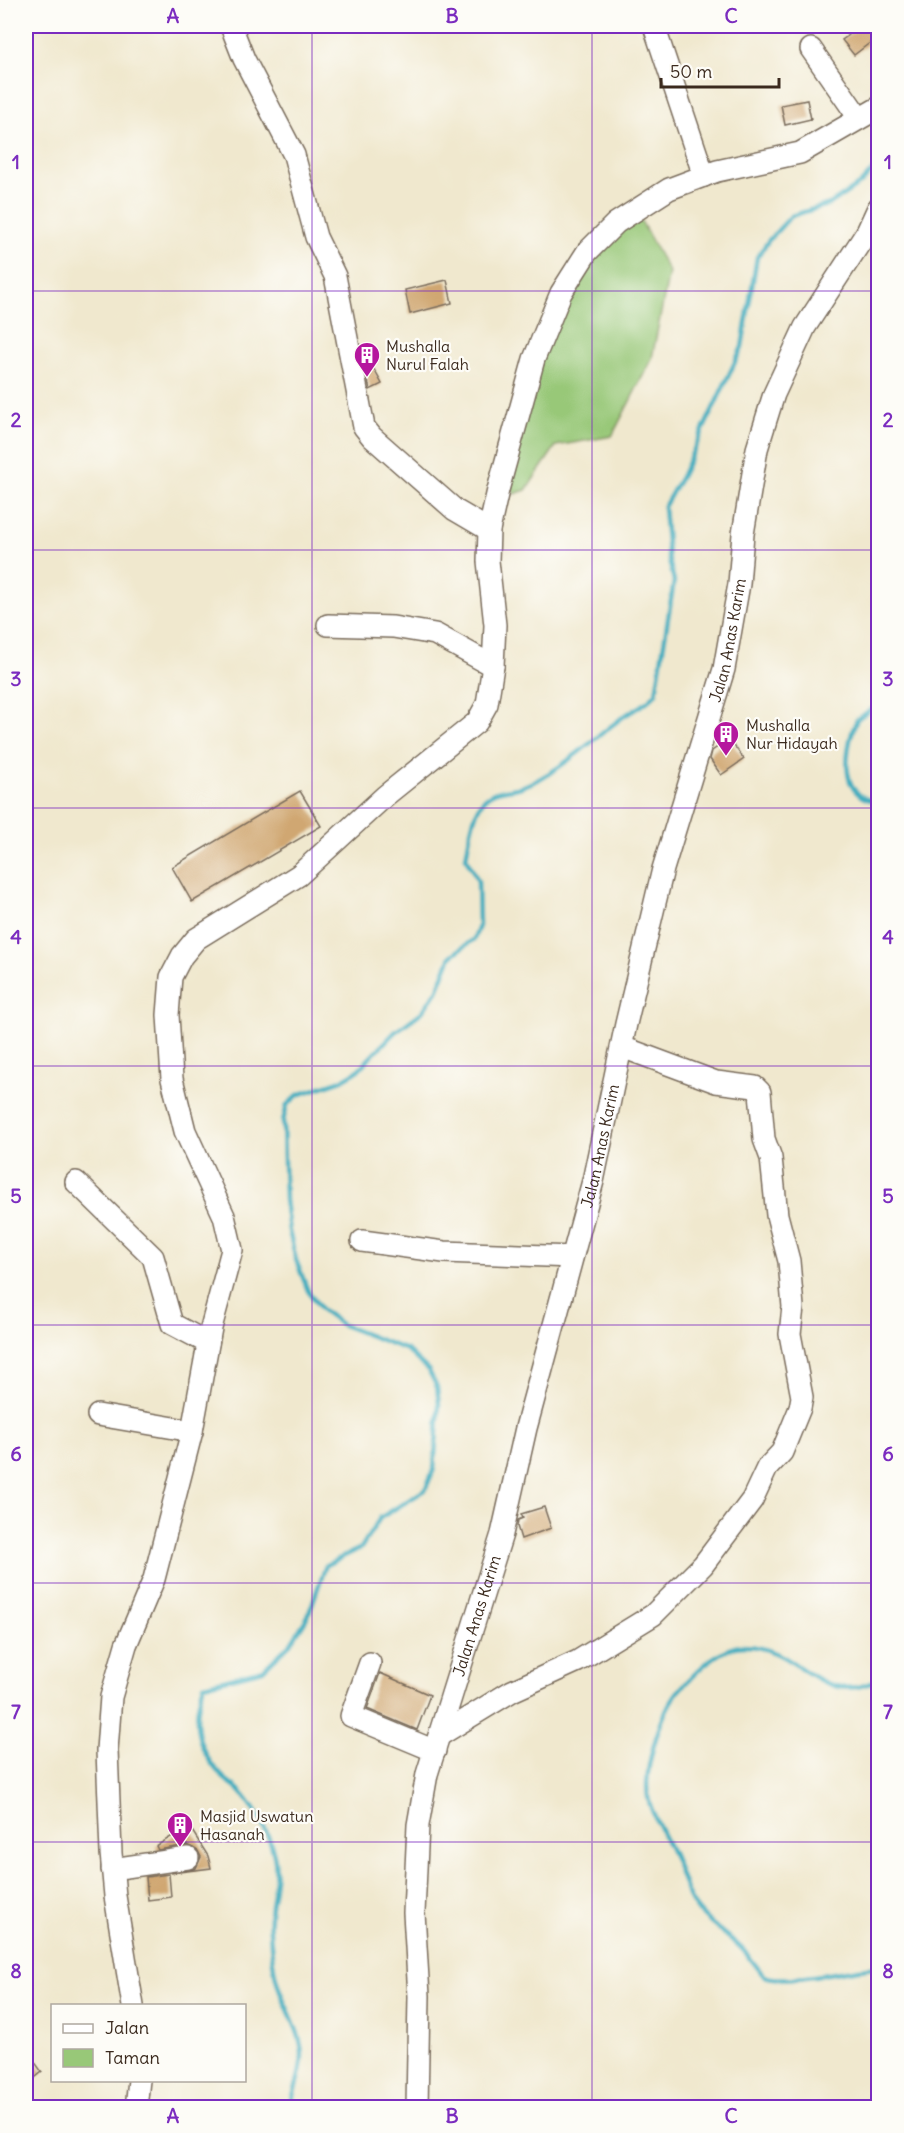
<svg xmlns="http://www.w3.org/2000/svg" width="904" height="2133" font-family="Delius,sans-serif">
<style>
.green{fill:#98c878;stroke:#6a794b;stroke-width:1.5}
.lines{fill:none;stroke-linecap:round;stroke-linejoin:round}
.stream{stroke:#41adbf;stroke-width:4.5}
.building{fill:#d0a772}
.minor-casing{stroke:#7a6c5c;stroke-width:24}
.minor{stroke:#fff;stroke-width:21}
.grid{fill:none;stroke:#7b2cbf;stroke-width:1.5;stroke-opacity:0.55}
.labels{text-anchor:middle;stroke-width:4.5;stroke-linejoin:round;paint-order:stroke}
.poi-label{font-size:16px;fill:#3b2a1e;stroke:#fdfcf7;text-anchor:start}
.street-label{font-size:16px;fill:#3b2a1e;stroke:#fdfcf7}
.neatline{fill:none;stroke:#7b2cbf;stroke-width:2}
.grid-label{font-size:20px;text-anchor:middle;font-weight:bold;fill:#7b2cbf}
</style>
<rect width="100%" height="100%" fill="#fdfcf7"/>
<filter id="ink" filterUnits="userSpaceOnUse"><feTurbulence type="fractalNoise" baseFrequency=".0167" numOctaves="2"/><feDisplacementMap in="SourceGraphic" scale="12" xChannelSelector="R" yChannelSelector="G"/><feConvolveMatrix kernelMatrix="1 2 1 2 8 2 1 2 1" color-interpolation-filters="sRGB"/></filter>
<filter id="wash" filterUnits="userSpaceOnUse"><feTurbulence type="fractalNoise" baseFrequency=".008" numOctaves="4" result="noise"/><feDisplacementMap in="SourceGraphic" scale="24" xChannelSelector="R" yChannelSelector="G"/><feGaussianBlur stdDeviation="1.35" result="paint"/><feColorMatrix in="noise" values="0 0 0 0 0 0 0 0 0 0 0 0 0 0 0 0 0 1.4 0 .05"/><feComposite in="paint" operator="in"/></filter>
<g filter="url(#wash)">
<rect width="100%" height="100%" fill="#f0e8ce"/>
<path class="green" d="M636 212 669 272 652 358 612 436 556 446 526 490 514 494 504 463 549 311Z"/>
<g class="lines">
<path class="stream" d="M878 705 857 719C848 740 839 781 861 796 866 799 873 801 878 803
M878 1680C817 1709 802 1647 745 1646 721 1645 698 1670 682 1687 662 1707 643 1769 648 1797 652 1818 667 1840 675 1860 681 1873 684 1889 692 1902 703 1920 723 1932 738 1945 748 1954 756 1966 764 1976 785 1985 851 1968 878 1967
M289 2108C294 2091 302 2072 302 2054 301 2031 285 2007 278 1985 273 1969 271 1949 270 1931 267 1905 280 1880 274 1855 269 1833 255 1807 240 1791 235 1785 227 1782 222 1776 196 1750 191 1719 204 1685L263 1670 291 1643 308 1616 326 1565 361 1548 380 1518 425 1490 434 1469 439 1405 437 1387 429 1371 407 1350 342 1325 321 1309 308 1291 296 1260 289 1231 285 1200 283 1121 287 1105 298 1095 342 1080 356 1072 395 1032 422 1012 437 991 451 956 474 939 479 926 478 881 466 858C469 841 472 815 483 801 493 789 508 791 521 787 558 774 588 743 619 720 631 710 646 706 656 693L674 581 668 556 664 507 682 475 742 347 757 257 769 240 791 216 830 204 860 184 878 165"/>
</g>
<g id="blocks">
<path class="building" d="M862 26H879V52L871 42 854 55 842 40Z
M807 100 811 119 785 125 781 105Z
M447 280 452 303 410 314 405 290Z
M371 364 382 384 370 390 365 367Z
M729 739 744 759 721 775 710 759 712 751Z
M300 791 321 826 192 902 172 867Z
M544 1507 551 1528 521 1539 517 1526 518 1520 523 1518 521 1514Z
M380 1673 430 1695 417 1730 367 1709Z
M189 1826 208 1856 211 1868 171 1873 196 1868 201 1857 198 1851 187 1845 158 1850 156 1846Z
M169 1874 171 1897 148 1900 146 1877Z
M26 2050 42 2072 26 2085Z"/>
</g>
</g>
<g filter="url(#ink)">
<use href="#blocks" fill-opacity="0" stroke="#7a6c5c" stroke-width="1.5"/>
<g class="lines">
<g class="minor-casing">
<g id="minor">
<path d="M231 26 244 59 294 155 316 237 335 276 364 427 372 437 455 510 489 530"/>
<path d="M654 26 704 176"/>
<path d="M811 49 859 118"/>
<path d="M328 625 393 627 435 634 493 666"/>
<path d="M76 1182 153 1257 172 1324 208 1343"/>
<path d="M362 1241 444 1252 572 1257"/>
<path d="M98 1415 192 1431"/>
<path d="M370 1663 351 1716 435 1751"/>
<path d="M440 1735 512 1691 578 1661 653 1615 703 1565 752 1500 767 1468 782 1452 800 1408 802 1397 790 1334 793 1307 789 1261 777 1215 771 1158 764 1139 760 1092 755 1087 716 1082 622 1047"/>
<path d="M112 1869 188 1858"/>
<path d="M133 2006 115 1896 111 1853 107 1750 111 1697 126 1645 154 1579 192 1431 211 1328 232 1250 224 1216 185 1131 172 1079 168 1015 171 977 182 956 196 939 299 875 385 796 477 722 487 704 493 666 495 625 488 561 489 530 498 490 534 359 561 293 587 252 616 223 669 189 717 171 800 153 878 108"/>
<path d="M136 2108 139 2080"/>
<path id="s1" d="M417 2108 419 1996 414 1913 418 1825 427 1774 502 1534 526 1428 593 1181 626 1024 663 869 724 669 739 584 743 534 757 449 774 394 805 327 867 232 878 208"/>
</g>
</g>
<use href="#minor" class="minor"/>
</g>
</g>
<path class="grid" d="M312 26V2108M592 26V2108M26 291H878M26 550H878M26 808H878M26 1066H878M26 1325H878M26 1583H878M26 1842H878"/>
<defs>
<g id="building-pin" transform="scale(1.35)"><path d="M0 17L-7.5 6A9.5 9.5 0 1 1 7.5 6Z" fill="#b5179e" stroke="#fdfcf7"/><path d="M-4-6H4V6H1V3H-1V6H-4ZM-2.5-4.3h1.7v1.8h-1.7ZM.8-4.3h1.7v1.8H.8ZM-2.5-1h1.7V.8h-1.7ZM.8-1h1.7V.8H.8Z" fill="#fff"/></g>
</defs>
<g fill-rule="evenodd">
<use href="#building-pin" x="367" y="355"/>
<use href="#building-pin" x="726" y="734"/>
<use href="#building-pin" x="180" y="1825"/>
</g>
<g class="labels">
<g class="poi-label">
<text x="386" y="352">Mushalla<tspan x="386" dy="18">Nurul Falah</tspan></text>
<text x="746" y="731">Mushalla<tspan x="746" dy="18">Nur Hidayah</tspan></text>
<text x="200" y="1822">Masjid Uswatun<tspan x="200" dy="18">Hasanah</tspan></text>
</g>
<g class="street-label">
<text dy="6" stroke="none"><textPath href="#s1" startOffset="1509">Jalan Anas Karim</textPath></text>
<text dy="6" stroke="none"><textPath href="#s1" startOffset="987">Jalan Anas Karim</textPath></text>
<text dy="6" stroke="none"><textPath href="#s1" startOffset="501">Jalan Anas Karim</textPath></text>
</g>
</g>
<rect width="904" height="2133" fill="none" stroke="#fdfcf7" stroke-width="66"/>
<rect x="51" y="2004" width="195" height="78" fill="#fdfcf7" stroke="#afa8a0" stroke-width="1.5"/>
<rect x="63" y="2024" width="30" height="9" fill="#ffffff" stroke="#afa8a0" stroke-width="1.5"/>
<text x="105" y="2034" font-size="18" fill="#3b2a1e">Jalan</text>
<rect x="63" y="2049" width="30" height="18" fill="#98c878" stroke="#afa8a0" stroke-width="1.5"/>
<text x="105" y="2064" font-size="18" fill="#3b2a1e">Taman</text>
<path d="M661 78v9h118v-9" fill="none" stroke="#3b2a1e" stroke-width="3"/>
<text x="670" y="78" font-size="18" fill="#3b2a1e" stroke="#fdfcf7" stroke-width="4.5" paint-order="stroke">50 m</text>
<rect x="33" y="33" width="838" height="2067" class="neatline"/>
<g class="grid-label">
<text x="173" y="23">A</text>
<text x="452" y="23">B</text>
<text x="731" y="23">C</text>
<text x="16" y="169">1</text>
<text x="888" y="169">1</text>
<text x="16" y="427">2</text>
<text x="888" y="427">2</text>
<text x="16" y="686">3</text>
<text x="888" y="686">3</text>
<text x="16" y="944">4</text>
<text x="888" y="944">4</text>
<text x="16" y="1203">5</text>
<text x="888" y="1203">5</text>
<text x="16" y="1461">6</text>
<text x="888" y="1461">6</text>
<text x="16" y="1719">7</text>
<text x="888" y="1719">7</text>
<text x="16" y="1978">8</text>
<text x="888" y="1978">8</text>
<text x="173" y="2123">A</text>
<text x="452" y="2123">B</text>
<text x="731" y="2123">C</text>
</g>
</svg>
